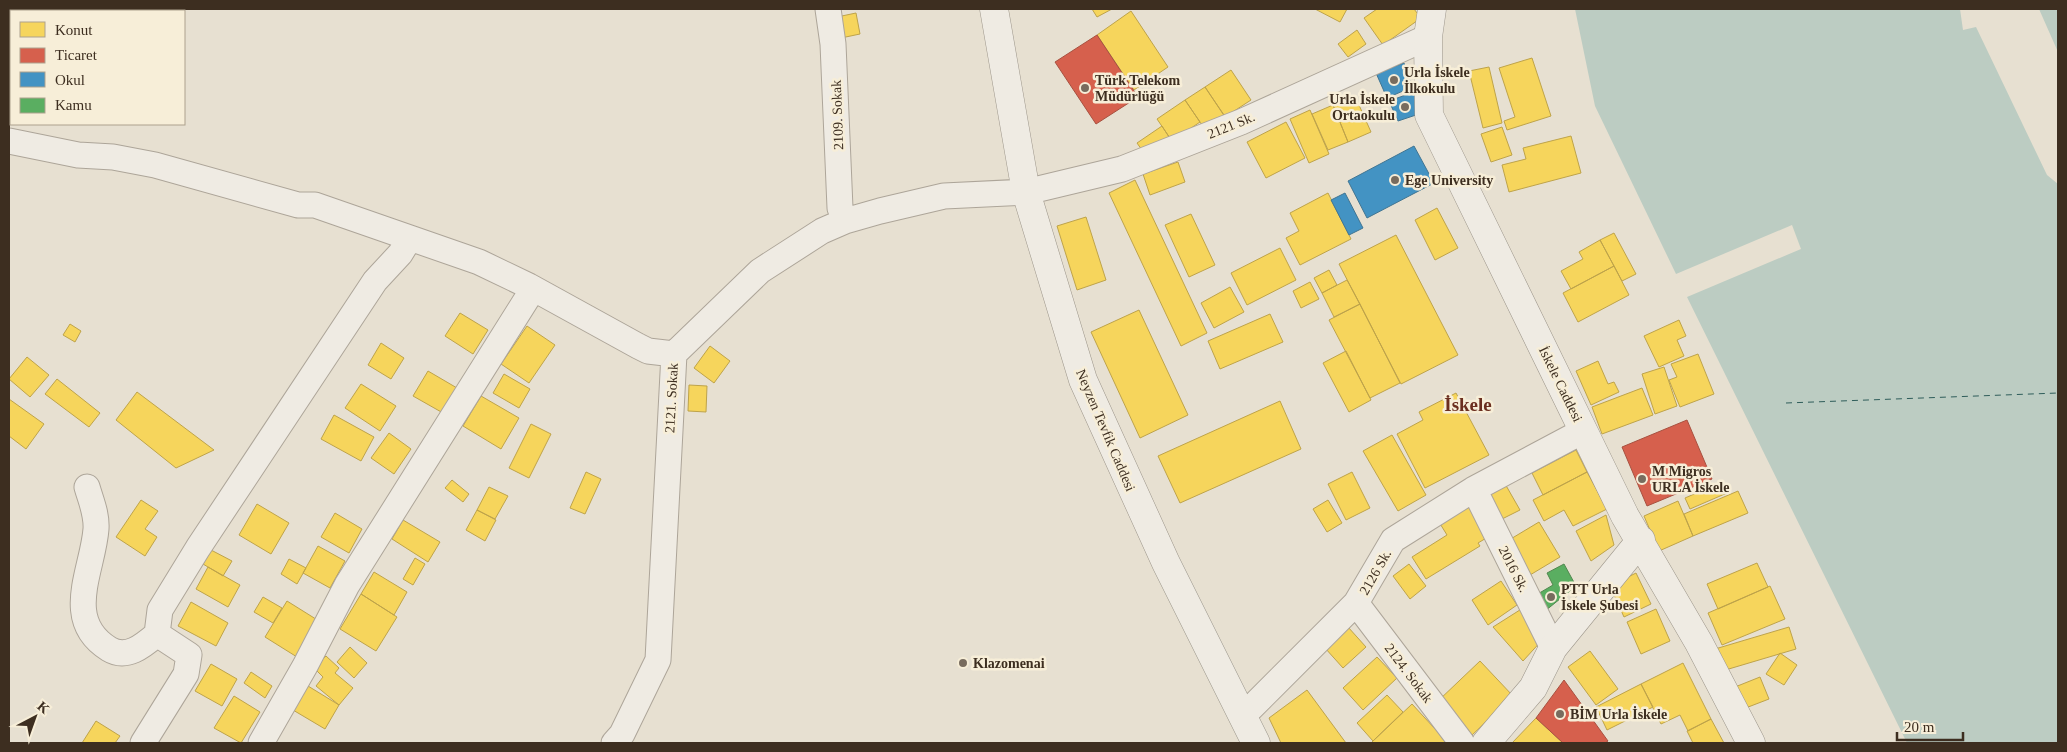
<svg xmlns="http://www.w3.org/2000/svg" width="2067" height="752" font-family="'Times New Roman',serif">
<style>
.water{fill:#bcccc2}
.homes{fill:#f6d55c;stroke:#bea34a}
.shops{fill:#d6604d;stroke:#a85140}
.schools{fill:#4393c3;stroke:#417592}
.public{fill:#5aae61;stroke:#51884e}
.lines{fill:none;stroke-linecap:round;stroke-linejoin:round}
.ferry{stroke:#2f5d5a;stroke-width:1;stroke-dasharray:6 5;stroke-linecap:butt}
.street-casing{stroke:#ada599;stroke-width:27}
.secondary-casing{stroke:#9c958a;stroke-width:29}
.street{stroke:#efebe3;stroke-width:25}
.secondary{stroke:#efebe3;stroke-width:28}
.poi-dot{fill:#786c5e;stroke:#f7eed8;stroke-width:2}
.labels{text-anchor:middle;stroke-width:5;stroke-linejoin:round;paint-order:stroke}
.poi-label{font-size:14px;font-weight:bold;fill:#3d2e20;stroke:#f7eed8;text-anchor:start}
.street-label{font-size:14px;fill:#3d2e20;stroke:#f7eed8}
.district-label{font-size:19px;font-weight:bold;fill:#6b2e1e;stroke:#f7eed8}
</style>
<rect width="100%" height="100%" fill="#e7e0d1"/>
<path class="water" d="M1575 9H1960L1963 30 1976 27 2047 175 2058 184V743H1907L1687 297 1801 249 1792 225 1676 274 1595 106Z
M2039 9H2058V52Z"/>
<path class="homes" d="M1092 9H1112L1097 17Z
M1315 9H1347L1340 22Z
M1377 9H1414L1421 18 1383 45 1364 18Z
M1131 11 1168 67 1134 90 1097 35Z
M856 13 860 34 841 38 837 17Z
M1357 30 1366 44 1348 57 1338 44Z
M1532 58 1551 116 1507 130 1504 121 1515 117 1499 68Z
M1489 67 1502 123 1483 128 1469 71Z
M1231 70 1251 100 1225 117 1205 87Z
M1205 87 1224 115 1204 128 1185 100Z
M1355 96 1371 132 1348 142 1333 105Z
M1185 100 1200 122 1172 141 1157 119Z
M1333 105 1348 142 1328 150 1312 114Z
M1310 110 1329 154 1309 163 1290 119Z
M1286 122 1305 158 1266 178 1247 142Z
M1162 126 1169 137 1144 153 1137 143Z
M1502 127 1512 155 1491 162 1481 134Z
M1571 136 1581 173 1509 192 1502 165 1526 159 1523 148Z
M1178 162 1185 182 1150 195 1143 174Z
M1135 180 1207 333 1181 346 1109 193Z
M1328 193 1351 239 1300 265 1286 238 1299 231 1290 213Z
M1437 208 1458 248 1435 260 1415 220Z
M1191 214 1215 265 1189 277 1165 225Z
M1086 217 1106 280 1077 290 1057 226Z
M1614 233 1636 274 1622 281 1600 240Z
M1396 235 1458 355 1401 384 1339 264Z
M1600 240 1614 266 1571 289 1561 271 1583 259 1579 252Z
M1280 248 1296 280 1247 305 1231 273Z
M1614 266 1629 295 1578 322 1563 293Z
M1329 270 1337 285 1322 293 1314 278Z
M1347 280 1360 304 1334 317 1322 293Z
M1310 282 1319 299 1301 308 1293 291Z
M1230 287 1244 312 1214 328 1201 303Z
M1360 304 1400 383 1370 398 1329 320Z
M1139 310 1188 415 1140 438 1091 332Z
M460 313 488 330 473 354 445 336Z
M1270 314 1283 342 1220 369 1208 341Z
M1679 320 1686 336 1677 340 1684 356 1659 367 1644 336Z
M70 324 81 331 75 342 63 335Z
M527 326 555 345 529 383 501 364Z
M381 343 404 358 391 379 368 365Z
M710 346 730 361 714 383 694 368Z
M1346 351 1371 400 1349 412 1323 363Z
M1698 354 1714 394 1680 407 1669 380 1677 377 1671 364Z
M27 357 49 375 30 397 9 379Z
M1598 361 1608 384 1614 382 1619 392 1591 405 1576 371Z
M1664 367 1677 406 1655 414 1642 374Z
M428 371 457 388 443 413 413 396Z
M504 374 530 389 519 408 493 393Z
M57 379 100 413 89 427 45 394Z
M361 384 396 406 380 431 345 408Z
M689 385 707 386 706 412 688 411Z
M1642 388 1653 415 1602 434 1592 407Z
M137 392 214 450 176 468 116 420Z
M1456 393 1489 455 1425 488 1397 434 1423 420 1419 412Z
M481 396 519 418 501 449 463 426Z
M9 399 44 424 26 449 9 436Z
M1280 401 1301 449 1180 503 1158 456Z
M334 415 374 437 361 461 321 439Z
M531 424 551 434 529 478 509 468Z
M389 433 411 449 394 474 371 458Z
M1392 435 1426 495 1398 511 1363 451Z
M1576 450 1587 472 1543 495 1532 473Z
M586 472 601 479 585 514 570 508Z
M1352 472 1370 508 1346 520 1328 484Z
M1587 472 1607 509 1573 526 1564 510 1544 521 1533 500Z
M452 480 469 494 463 502 445 488Z
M1504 482 1520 510 1498 521 1484 494Z
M1722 482 1727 493 1690 509 1685 498Z
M489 487 508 496 495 519 477 510Z
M1738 491 1748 513 1693 536 1684 514Z
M141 500 158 511 145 529 157 537 145 556 116 537Z
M1328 500 1342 523 1327 532 1313 509Z
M1678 501 1693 536 1659 551 1644 516Z
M257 504 289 523 271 554 239 535Z
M1467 504 1488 537 1478 543 1480 546 1426 579 1412 557 1447 535 1439 522Z
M477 510 496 520 485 541 466 530Z
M335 513 362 529 349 553 321 537Z
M1606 515 1614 545 1591 561 1576 531Z
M403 520 440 542 428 562 392 539Z
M1539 522 1560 557 1530 575 1509 540Z
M318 546 345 561 330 588 303 573Z
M211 550 232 561 223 576 203 564Z
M415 558 425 564 413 585 403 579Z
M289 559 306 568 297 584 281 574Z
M1757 563 1768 587 1718 609 1707 584Z
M1409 564 1426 586 1410 599 1393 576Z
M208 567 240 585 228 607 196 589Z
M374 572 407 592 394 615 361 594Z
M1636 573 1651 604 1624 617 1610 586Z
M1501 581 1517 605 1488 625 1472 600Z
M1770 586 1785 619 1722 645 1708 613Z
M361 594 397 617 376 651 340 629Z
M263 597 282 608 273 623 254 612Z
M287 601 319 621 297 657 265 637Z
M191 602 228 623 216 646 178 626Z
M1523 608 1544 638 1523 661 1493 627Z
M1656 609 1670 641 1641 654 1627 622Z
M1348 627 1366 647 1343 668 1325 648Z
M1789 627 1796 649 1722 671 1715 649Z
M350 647 367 663 354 678 337 662Z
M1590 651 1618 689 1596 705 1568 667Z
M1780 653 1797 665 1784 685 1766 674Z
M326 656 339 668 335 673 353 688 339 705 316 686 323 677 314 668Z
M1377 657 1397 678 1363 710 1343 688Z
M1480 661 1513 696 1471 736 1438 701Z
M1683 663 1711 719 1688 731 1680 715 1661 724 1641 684Z
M211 664 237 679 222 706 195 691Z
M251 672 272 686 265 698 244 683Z
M1760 677 1769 699 1743 709 1735 687Z
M1641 684 1653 707 1607 730 1596 707Z
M308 686 339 705 325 729 293 710Z
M1307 690 1346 743H1281L1269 718Z
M1387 695 1403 712 1373 741 1357 723Z
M234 696 260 712 241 743 214 728Z
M1412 704 1448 743H1371L1373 741Z
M1536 718 1563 743H1512Z
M1711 719 1724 743H1693L1687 731Z
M96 721 120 736 115 743H82Z"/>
<path class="shops" d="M1097 35 1138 97 1096 124 1055 62Z
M1687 420 1712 479 1647 506 1622 447Z
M1564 680 1608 741 1605 743H1563L1536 718Z"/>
<path class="schools" d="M1404 63 1412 87 1387 98 1376 73Z
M1414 92 1422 113 1398 121 1389 101Z
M1414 146 1434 183 1367 218 1348 181Z
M1345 193 1363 228 1349 235 1331 200Z"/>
<path class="public" d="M1564 564 1576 586 1545 611 1536 595 1553 585 1547 573Z"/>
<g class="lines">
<path class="ferry" d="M1786 403 2058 393"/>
<g class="street-casing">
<path id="street" d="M828 9 833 44 840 208 845 221
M9 141 78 155 113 157 155 165 298 205H315L410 238
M87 487C91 501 97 514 96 529 93 570 62 620 109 649 127 660 144 645 157 634L160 610 198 548 375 281 400 254 410 238 479 262 529 286 638 346 648 351 674 354
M1474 489 1553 648
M1356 603 1462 743
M1243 716 1356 603 1393 540 1474 489 1583 431
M143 743 186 674 189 655 157 634
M261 743 305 666 347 585 533 289
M614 743 622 734 658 660 674 354 760 271 822 231 845 221 880 211 944 196 1026 192 1122 169 1241 122 1428 37"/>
</g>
<g class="secondary-casing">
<path id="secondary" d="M994 9 1026 192 1083 380 1166 563 1256 743
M1432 9 1428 37 1429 115 1625 516 1699 643 1751 743
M1486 743 1533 688 1553 648 1641 540"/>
</g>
<use href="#street" class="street"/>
<use href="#secondary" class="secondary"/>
</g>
<g class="poi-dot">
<circle cx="1394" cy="80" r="5"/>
<circle cx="1085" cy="88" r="5"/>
<circle cx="1405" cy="107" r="5"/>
<circle cx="1395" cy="180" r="5"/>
<circle cx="1642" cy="479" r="5"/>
<circle cx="1551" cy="597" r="5"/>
<circle cx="963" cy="663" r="5"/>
<circle cx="1560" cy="714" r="5"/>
</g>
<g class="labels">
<g class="poi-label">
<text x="1404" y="77">Urla İskele<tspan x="1404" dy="16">İlkokulu</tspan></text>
<text x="1095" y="85">Türk Telekom<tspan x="1095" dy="16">Müdürlüğü</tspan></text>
<text x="1395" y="104" text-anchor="end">Urla İskele<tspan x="1395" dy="16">Ortaokulu</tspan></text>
<text x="1405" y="185">Ege University</text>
<text x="1652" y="476">M Migros<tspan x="1652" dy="16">URLA İskele</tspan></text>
<text x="1561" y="594">PTT Urla<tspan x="1561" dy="16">İskele Şubesi</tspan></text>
<text x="973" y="668">Klazomenai</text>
<text x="1570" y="719">BİM Urla İskele</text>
</g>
<g class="street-label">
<text transform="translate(837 115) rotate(-92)" y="5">2109. Sokak</text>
<text transform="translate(1231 125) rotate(-22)" y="5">2121 Sk.</text>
<text transform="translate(1561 384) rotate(64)" y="5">İskele Caddesi</text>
<text transform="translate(671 398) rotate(-87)" y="5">2121. Sokak</text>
<text transform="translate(1106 430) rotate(67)" y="5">Neyzen Tevfik Caddesi</text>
<text transform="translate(1514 569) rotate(63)" y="5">2016 Sk.</text>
<text transform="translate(1375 572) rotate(-60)" y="5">2126 Sk.</text>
<text transform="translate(1409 673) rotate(53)" y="5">2124. Sokak</text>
</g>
<g class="district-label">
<text x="1468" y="411">İskele</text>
</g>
</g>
<rect width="2067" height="752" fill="none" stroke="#3d2e20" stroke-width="20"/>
<rect x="10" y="10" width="175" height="115" fill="#f7eed8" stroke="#ada18e"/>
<rect x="20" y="22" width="25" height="15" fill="#f6d55c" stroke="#ada18e"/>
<text x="55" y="35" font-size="15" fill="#3d2e20">Konut</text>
<rect x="20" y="48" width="25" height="15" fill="#d6604d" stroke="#ada18e"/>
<text x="55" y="60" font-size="15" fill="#3d2e20">Ticaret</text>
<rect x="20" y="72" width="25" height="15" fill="#4393c3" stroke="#ada18e"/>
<text x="55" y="85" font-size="15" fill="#3d2e20">Okul</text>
<rect x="20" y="98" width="25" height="15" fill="#5aae61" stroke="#ada18e"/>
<text x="55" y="110" font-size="15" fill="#3d2e20">Kamu</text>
<g transform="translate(35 717) rotate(41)" stroke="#f7eed8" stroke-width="4" paint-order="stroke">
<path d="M0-4L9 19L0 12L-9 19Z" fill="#3d2e20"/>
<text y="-8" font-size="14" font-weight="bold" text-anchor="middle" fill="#3d2e20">K</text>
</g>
<path d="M1897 732v8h66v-8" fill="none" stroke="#3d2e20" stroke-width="2.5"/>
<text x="1904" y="732" font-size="15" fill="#3d2e20" stroke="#f7eed8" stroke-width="4" paint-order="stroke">20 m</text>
</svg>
